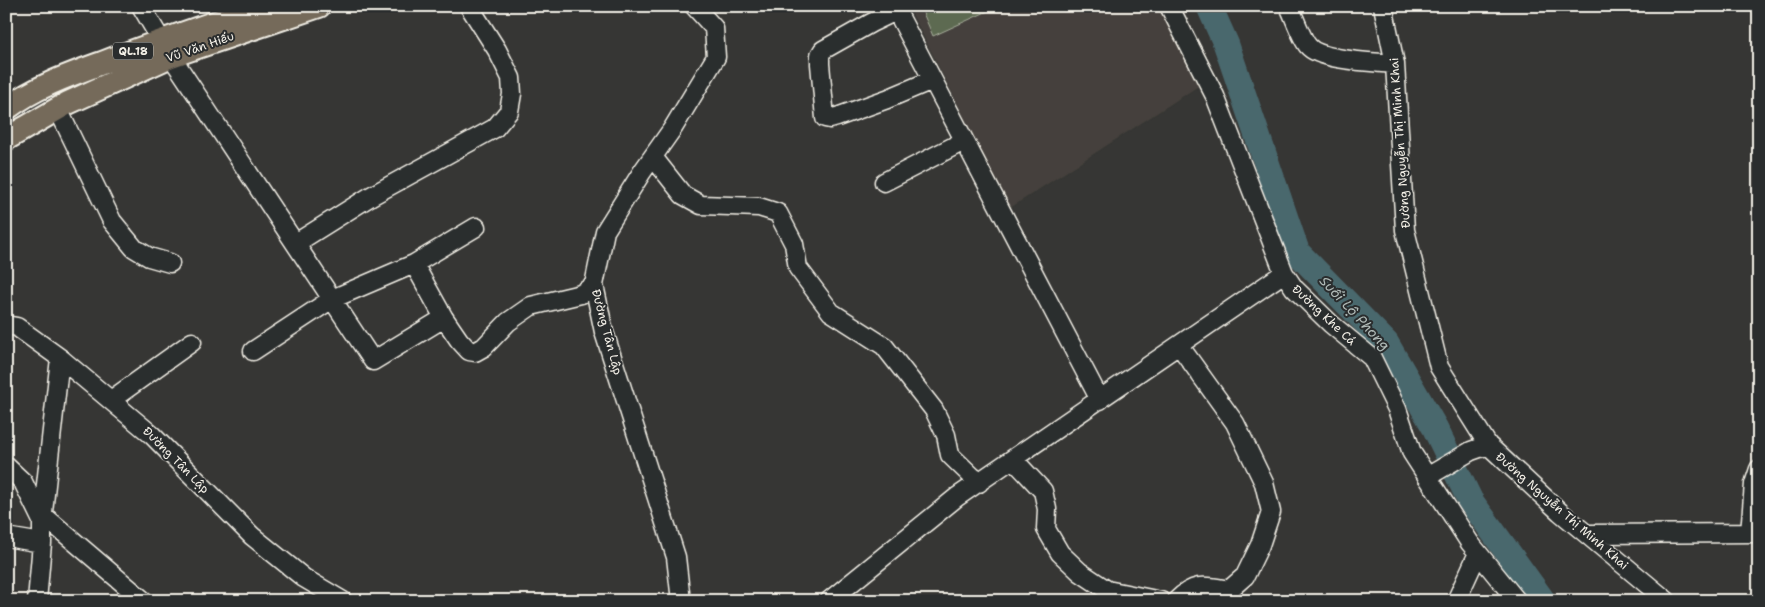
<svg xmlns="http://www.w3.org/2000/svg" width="1765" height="607" font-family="'Shantell Sans',sans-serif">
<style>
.built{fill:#45413c}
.green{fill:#5d6a51;stroke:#a8ae9c}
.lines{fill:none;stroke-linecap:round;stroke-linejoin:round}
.river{stroke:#4a676d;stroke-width:26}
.minor-casing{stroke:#f4f1e8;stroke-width:21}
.major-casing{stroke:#f4f1e8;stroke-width:26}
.minor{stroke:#2a2d2e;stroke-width:18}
.major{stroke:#746a5a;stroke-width:22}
.labels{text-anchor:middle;stroke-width:4;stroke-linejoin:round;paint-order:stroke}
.shield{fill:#2a2d2e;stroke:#b7b6b0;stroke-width:1}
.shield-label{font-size:11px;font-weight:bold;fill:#f4f1e8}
.street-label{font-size:12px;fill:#f4f1e8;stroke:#2a2d2e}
.water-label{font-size:14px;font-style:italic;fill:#b0bab7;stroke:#2a2d2e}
</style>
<rect width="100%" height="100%" fill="#363634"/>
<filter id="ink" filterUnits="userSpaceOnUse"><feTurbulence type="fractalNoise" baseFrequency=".02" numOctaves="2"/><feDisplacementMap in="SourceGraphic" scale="10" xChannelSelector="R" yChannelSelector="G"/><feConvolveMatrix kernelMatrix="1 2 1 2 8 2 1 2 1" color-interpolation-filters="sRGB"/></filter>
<g filter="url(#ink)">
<path class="built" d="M908 6H1157L1181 46 1200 85 1010 208Z"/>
<path class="green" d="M920 6H999L933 36Z"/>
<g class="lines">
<path class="river" d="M1209 6 1226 44 1297 252 1386 343 1435 428 1470 500 1543 601"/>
<g class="minor-casing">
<path id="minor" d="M141 6 161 40
M894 6 1100 400
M1169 6 1215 96 1284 273 1294 288 1331 324 1372 358 1397 409 1412 453 1470 543 1517 601
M1289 6C1294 16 1301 38 1308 46 1320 61 1376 62 1395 64
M1383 6 1395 64 1405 230 1439 367 1488 445 1560 512 1667 601
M896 11 871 23 823 50 820 55V64L825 118 830 119 837 117 887 99 932 80
M171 56 373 361 444 318
M58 109 112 221 134 248 149 257 170 263
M653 157 683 195 701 205 759 207 778 213 794 244 798 268 831 312 884 346 934 410 946 435 950 455 979 483
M884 182 964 141
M296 243 371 196 495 128 509 111 512 94 511 78 497 50 469 6
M414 264 444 318 459 340 469 351 475 352 484 347 508 322 531 306 581 294 594 285
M6 325 17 327 60 358 152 435 252 536 304 578 343 601
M253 351 332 299 414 264 476 227
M111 400 192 342
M1013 459 1043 491 1047 509 1046 529 1060 553 1080 572 1107 590 1161 601
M6 466 23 482 42 521
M1427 477 1471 451 1488 445
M43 515 144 601
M1750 533 1754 484 1759 469
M1588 534 1759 533
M6 537 42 543
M37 601 42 543V521L60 358
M681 601 676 557 604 332 594 285 605 231 642 172 673 128 716 57 714 28 694 6
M829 601 957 497 1284 273
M1176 601C1195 582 1205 586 1229 590L1245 576 1260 545 1271 512 1264 483 1235 423 1179 345
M1456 601 1478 553"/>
</g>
<g class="major-casing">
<path id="major" d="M6 109C35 87 69 75 102 63 156 42 210 24 264 6
M6 139 68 103 171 56 319 6"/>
</g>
<use href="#minor" class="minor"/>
<use href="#major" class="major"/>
</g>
</g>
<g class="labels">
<rect class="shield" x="113" y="42.5" width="40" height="17" rx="4"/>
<g class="shield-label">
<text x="133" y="55">QL.18</text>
</g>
<g class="street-label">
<text transform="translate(200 47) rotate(-19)" y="4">Vũ Văn Hiếu</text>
<text transform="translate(1400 143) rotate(-94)" y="4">Đường Nguyễn Thị Minh Khai</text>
<text transform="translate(1324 315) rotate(43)" y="4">Đường Khe Cá</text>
<text transform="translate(607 332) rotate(75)" y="4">Đường Tân Lập</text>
<text transform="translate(176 460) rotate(45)" y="4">Đường Tân Lập</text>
<text transform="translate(1562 511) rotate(41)" y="4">Đường Nguyễn Thị Minh Khai</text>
</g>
<g class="water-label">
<text transform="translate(1355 313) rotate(47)" y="5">Suối Lộ Phong</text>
</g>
</g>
<rect width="1765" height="607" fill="none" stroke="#2a2d2e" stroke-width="25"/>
<rect x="12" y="12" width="1740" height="582" fill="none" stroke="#f4f1e8" stroke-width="2" filter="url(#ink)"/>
</svg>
